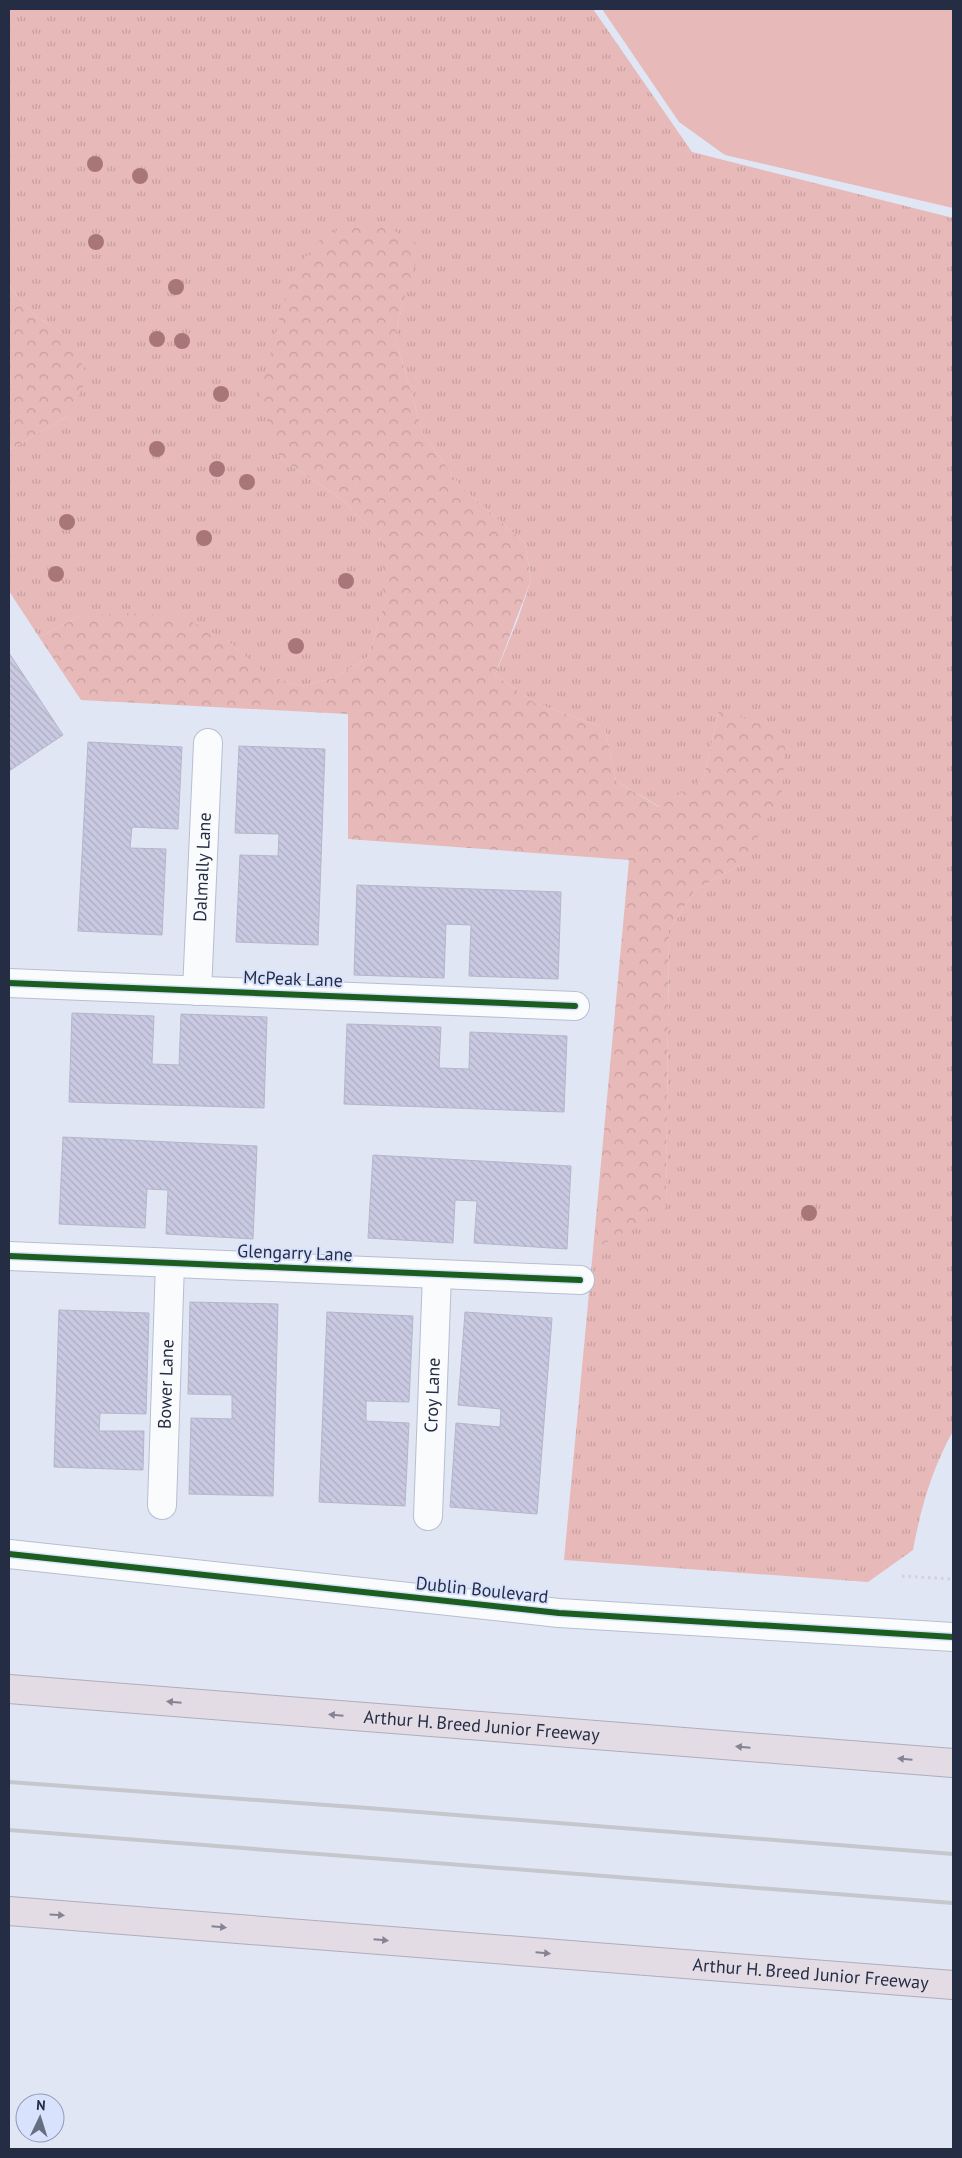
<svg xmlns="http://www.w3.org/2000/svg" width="962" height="2158" font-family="'PT Sans',sans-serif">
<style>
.grass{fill:url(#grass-tufts)}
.forest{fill:url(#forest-crowns)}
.pitch{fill:#e7b9b8}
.building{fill:url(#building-back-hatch);stroke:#b5b6c8}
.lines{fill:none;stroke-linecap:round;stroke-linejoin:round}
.street-casing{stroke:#b8bed0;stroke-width:30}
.secondary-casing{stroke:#b8bed0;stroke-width:30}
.highway-casing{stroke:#b0acba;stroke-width:30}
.path{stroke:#d2d3d9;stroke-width:3;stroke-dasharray:2.5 4;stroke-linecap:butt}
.street{stroke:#fafbfd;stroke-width:28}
.secondary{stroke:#fafbfd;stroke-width:28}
.highway{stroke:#e3dce5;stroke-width:28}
.rail{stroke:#c5c7cc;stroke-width:4}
.cycleway-casing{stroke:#d8e2fc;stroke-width:9}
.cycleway{stroke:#1b5e20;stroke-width:6}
.tree{fill:#a87678}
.oneway{fill:#848495}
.labels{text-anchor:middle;stroke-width:4;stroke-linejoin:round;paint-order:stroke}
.street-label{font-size:18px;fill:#252d45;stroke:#d8e2fc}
</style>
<defs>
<pattern id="grass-tufts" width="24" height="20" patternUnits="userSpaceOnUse" patternTransform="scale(1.25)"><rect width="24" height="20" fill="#e7b9b8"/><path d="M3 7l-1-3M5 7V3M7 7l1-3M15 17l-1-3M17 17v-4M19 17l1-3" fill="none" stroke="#c69fa0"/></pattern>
<pattern id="forest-crowns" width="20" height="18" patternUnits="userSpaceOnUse" patternTransform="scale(1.25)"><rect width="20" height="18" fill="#e7b9b8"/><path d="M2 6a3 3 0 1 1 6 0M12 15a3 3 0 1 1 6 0" fill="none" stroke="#c69fa0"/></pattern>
<pattern id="building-back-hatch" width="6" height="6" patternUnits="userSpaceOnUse" patternTransform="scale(1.25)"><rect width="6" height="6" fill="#c9c9e2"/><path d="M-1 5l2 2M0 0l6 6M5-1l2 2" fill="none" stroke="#acadc3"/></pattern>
</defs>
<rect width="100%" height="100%" fill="#e0e6f4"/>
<path class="grass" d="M9 9H593L692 152 953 218V1431C932 1469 921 1507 913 1550L868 1582 564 1560 593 1250 666 1208 669 930 695 890 744 863 719 709 704 778 660 807 616 781 605 728 535 703 495 675 518 619 531 580 525 543 460 486 423 433 395 337 403 302 291 274 280 322V458L343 500 383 542V608L368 657 334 678 301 686 266 675 227 640 80 616 39 637 9 591V450L68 416V337L33 314 9 286Z"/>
<path class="forest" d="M380 222 421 247 403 302 395 337 423 433 460 486 525 543 531 580 495 675 535 703 605 728 616 781 659 807 704 778 719 709 786 734 782 791 744 863 695 890 669 930 666 1209 593 1250 629 860 348 839V714L81 700 39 637 80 616 124 613 180 616 227 640 267 675 301 686 334 678 368 657 383 608V542L343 500 280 458 259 398 291 274 324 235 356 223Z
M9 286 33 314 68 337 88 377 68 416 9 450Z"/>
<path class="pitch" d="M602 9H953V208L725 155 679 122Z"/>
<path class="building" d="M9 653 63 735 9 771Z
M88 742 182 747 178 829 132 827 130 848 166 849 162 935 78 931Z
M239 746 325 749 318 945 236 942 240 855 278 856 279 834 235 833Z
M357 885 561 892 558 979 469 976 471 925 446 924 444 978 354 975Z
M72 1013 154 1016 152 1064 179 1065 181 1014 267 1017 264 1108 69 1102Z
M347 1024 441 1027 439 1068 469 1069 470 1032 567 1036 564 1112 344 1104Z
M63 1137 257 1146 253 1239 166 1234 168 1190 147 1189 145 1228 59 1224Z
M373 1155 571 1166 567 1249 474 1243 477 1201 455 1200 453 1243 368 1238Z
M190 1302 278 1304 273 1496 189 1494 191 1418 232 1419V1395L188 1394Z
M59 1310 149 1313 146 1414 100 1413 99 1431H144L143 1470 54 1467Z
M327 1312 413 1316 409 1402 366 1401V1421L409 1423 405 1506 319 1502Z
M465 1312 552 1318 537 1514 450 1507 456 1423 500 1427 501 1409 458 1405Z"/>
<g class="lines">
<g class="street-casing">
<g id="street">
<path d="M9 983 575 1006"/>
<path id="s1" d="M197 991 208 743"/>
<path d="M9 1256 580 1280"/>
<path id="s2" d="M162 1505 170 1263"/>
<path id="s3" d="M428 1516 437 1274"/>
</g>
</g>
<g class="secondary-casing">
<path id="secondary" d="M9 1554 559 1613 953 1637"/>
</g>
<g class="highway-casing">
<g id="highway">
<path id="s4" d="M9 1689 953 1763"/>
<path id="s5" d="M9 1911 953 1985"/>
</g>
</g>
<path class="path" d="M902 1576 953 1579"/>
<use href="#street" class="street"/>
<use href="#secondary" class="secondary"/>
<use href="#highway" class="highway"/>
<path class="rail" d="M9 1782 368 1808 953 1854
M9 1830 953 1903"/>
<g class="cycleway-casing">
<path id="cycleway" d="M9 983 575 1006
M9 1256 580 1280
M9 1554 559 1613 953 1637"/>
</g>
<use href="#cycleway" class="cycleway"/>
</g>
<g class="tree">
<circle cx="95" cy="164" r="8"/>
<circle cx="140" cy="176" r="8"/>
<circle cx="96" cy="242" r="8"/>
<circle cx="176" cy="287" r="8"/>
<circle cx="157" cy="339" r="8"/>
<circle cx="182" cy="341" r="8"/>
<circle cx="221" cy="394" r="8"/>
<circle cx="157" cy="449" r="8"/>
<circle cx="217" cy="469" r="8"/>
<circle cx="247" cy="482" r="8"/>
<circle cx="67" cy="522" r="8"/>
<circle cx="204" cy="538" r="8"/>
<circle cx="56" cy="574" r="8"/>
<circle cx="346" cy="581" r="8"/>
<circle cx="296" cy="646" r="8"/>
<circle cx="809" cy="1213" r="8"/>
</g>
<defs><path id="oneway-solid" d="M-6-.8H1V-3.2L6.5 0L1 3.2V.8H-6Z" transform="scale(1.25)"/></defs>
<g class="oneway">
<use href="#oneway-solid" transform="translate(174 1702) rotate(-175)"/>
<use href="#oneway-solid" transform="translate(336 1715) rotate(-175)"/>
<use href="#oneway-solid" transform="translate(743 1747) rotate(-175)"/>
<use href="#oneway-solid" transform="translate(905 1759) rotate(-175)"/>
<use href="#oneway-solid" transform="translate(57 1915) rotate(4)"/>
<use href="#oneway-solid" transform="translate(219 1927) rotate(5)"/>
<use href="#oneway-solid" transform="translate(381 1940) rotate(5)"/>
<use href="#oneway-solid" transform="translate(543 1953) rotate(5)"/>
</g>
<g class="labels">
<g class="street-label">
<text dy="6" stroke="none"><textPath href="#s1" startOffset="124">Dalmally Lane</textPath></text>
<text transform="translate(293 979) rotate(2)" y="6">McPeak Lane</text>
<text transform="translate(295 1253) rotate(2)" y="6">Glengarry Lane</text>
<text dy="6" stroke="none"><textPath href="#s2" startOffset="121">Bower Lane</textPath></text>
<text dy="6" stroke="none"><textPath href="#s3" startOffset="121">Croy Lane</textPath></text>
<text transform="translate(482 1590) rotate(6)" y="6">Dublin Boulevard</text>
<text dy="6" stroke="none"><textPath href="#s4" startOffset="474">Arthur H. Breed Junior Freeway</textPath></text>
<text dy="6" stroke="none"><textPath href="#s5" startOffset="804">Arthur H. Breed Junior Freeway</textPath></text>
</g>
</g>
<rect width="962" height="2158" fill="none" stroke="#252d45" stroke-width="20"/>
<g transform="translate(40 2118) rotate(4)"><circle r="24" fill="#d8e2fc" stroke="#909ab3"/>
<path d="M0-4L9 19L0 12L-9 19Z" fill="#666e82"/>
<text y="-8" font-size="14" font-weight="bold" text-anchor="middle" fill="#252d45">N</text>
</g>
</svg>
